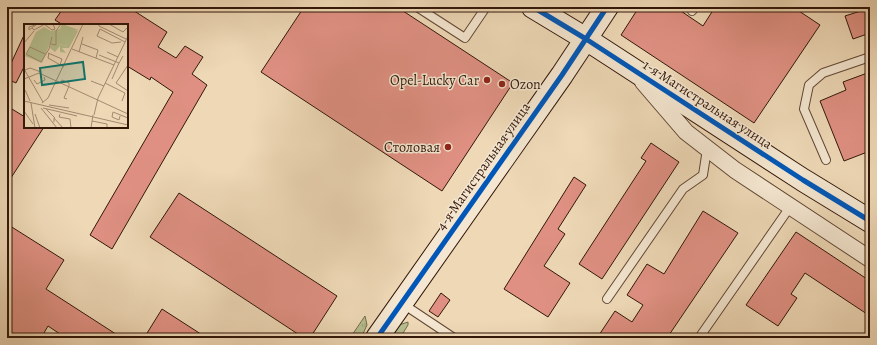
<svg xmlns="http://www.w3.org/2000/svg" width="877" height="345" font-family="Alegreya,serif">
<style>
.grass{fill:url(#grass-tufts);stroke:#746b4c}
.building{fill:#df9082;stroke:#321709}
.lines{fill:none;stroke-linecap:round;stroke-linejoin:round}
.lane-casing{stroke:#614734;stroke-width:10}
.street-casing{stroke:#614734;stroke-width:18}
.secondary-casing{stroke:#321709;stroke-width:24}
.lane{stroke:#f4e6d0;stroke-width:8}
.street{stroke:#f4e6d0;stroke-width:16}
.secondary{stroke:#f4e6d0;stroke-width:22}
.cycleway-casing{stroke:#f4e6d0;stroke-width:8}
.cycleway{stroke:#0057b8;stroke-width:5}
.poi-dot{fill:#8f2418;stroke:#f4e6d0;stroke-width:1.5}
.labels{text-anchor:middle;stroke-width:3;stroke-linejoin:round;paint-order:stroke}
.poi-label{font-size:14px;fill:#321709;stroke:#f4e6d0;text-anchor:end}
.street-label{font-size:14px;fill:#321709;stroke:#f4e6d0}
.inset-road{fill:none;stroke:#a38b71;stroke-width:1}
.view{fill:#0f766e;fill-opacity:0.15;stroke:#0f766e;stroke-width:2}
.inset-edge{fill:none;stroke:#321709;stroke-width:2}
</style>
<defs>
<pattern id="grass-tufts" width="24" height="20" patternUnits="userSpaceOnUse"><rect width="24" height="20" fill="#b7bf8f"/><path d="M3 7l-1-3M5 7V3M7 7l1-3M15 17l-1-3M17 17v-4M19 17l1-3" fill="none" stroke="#9ea37a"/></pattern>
</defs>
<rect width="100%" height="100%" fill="#eed8b6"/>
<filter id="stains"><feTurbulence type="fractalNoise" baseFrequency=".005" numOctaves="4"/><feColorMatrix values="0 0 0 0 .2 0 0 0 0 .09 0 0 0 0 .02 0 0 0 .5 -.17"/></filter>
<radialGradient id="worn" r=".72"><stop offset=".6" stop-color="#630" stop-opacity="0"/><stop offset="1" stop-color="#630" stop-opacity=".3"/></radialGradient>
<path class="grass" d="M365 316 367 325 361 338H350Z
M408 322V325L400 338H390L399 325Z"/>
<path class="building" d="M64 7H128L167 32 158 47 176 58 185 46 203 57 192 74 207 85 112 249 90 235 173 92 151 77 150 80 127 66V25H63L55 20Z
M304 7H397L513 83 442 191 261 72Z
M639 7H675L703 26 715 7H793L820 25 754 123 621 35Z
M870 8V33L853 39 845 16Z
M25 33V65L16 83 7 79V72Z
M870 72V151L844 161 820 101 846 90 843 82Z
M7 106 25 117V127H44L7 184Z
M651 143 679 162 602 279 579 264 646 161 641 158Z
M574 177 586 185 558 229 565 234 544 266 570 283 548 317 504 289Z
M179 193 337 296 310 338H304L150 237Z
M703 211 738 233 667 338H597L615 311 632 322 643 305 627 295 647 264 664 274Z
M7 224 64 260 46 289 122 338H66L48 326 41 338H7Z
M796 232 870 281V316L805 273 791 294 797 298 778 326 746 305Z
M441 293 450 300 438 317 429 311Z
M162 309 207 338H144Z"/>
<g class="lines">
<g class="lane-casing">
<path id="lane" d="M417 7 465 38 486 7
M692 11 695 7
M826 160 804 109 809 85 823 73 870 57
M607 299 683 189 703 175 707 149
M403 304 454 338
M701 335 790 207"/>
</g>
<g class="street-casing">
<path id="street" d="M643 82 686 132 735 170 870 259"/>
</g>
<g class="secondary-casing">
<path id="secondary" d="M533 7 586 39 803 180 870 221
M377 338 562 75 607 7"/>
</g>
<use href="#lane" class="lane"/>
<use href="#street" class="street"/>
<use href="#secondary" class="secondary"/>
<g class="cycleway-casing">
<path id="cycleway" d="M533 7 586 39 803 180 870 221
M377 338 562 75 607 7"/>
</g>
<use href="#cycleway" class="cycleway"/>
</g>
<g class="poi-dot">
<circle cx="487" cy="80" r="4"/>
<circle cx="502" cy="84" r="4"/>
<circle cx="448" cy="147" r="4"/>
</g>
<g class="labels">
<g class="poi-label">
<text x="479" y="85">Opel-Lucky Car</text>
<text x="510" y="89" text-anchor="start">Ozon</text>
<text x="440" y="152">Столовая</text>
</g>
<g class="street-label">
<text transform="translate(708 104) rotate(33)" y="5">1-я Магистральная улица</text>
<text transform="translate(483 166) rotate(-55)" y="5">4-я Магистральная улица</text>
</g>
</g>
<g transform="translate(24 24)">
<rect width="104" height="104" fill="#eed8b6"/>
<path d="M38 0 55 6 50 7 44 22 34 20 29 12 18 39 1 32 12 8 20 3 27 7 36 5Z" fill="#b7bf8f"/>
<path d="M50 7H54L45 24H38L42 29 36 28V22L31 28 26 24 29 8 34 20 43 22Z" fill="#b7bf8f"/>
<path class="inset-road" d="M13 0 5 6V3L14 0M20 0 28 6 31 5 29 0M75 0V2L102 15M85 0 99 8 104 3M8 4 10 6 21 0M97 18 88 19 73 12 76 5 101 18M0 19 10 7M27 20 32 21V7L37 0M58 20 74 26 72 34M48 25 90 41M55 28 59 13M83 28 94 33M24 29 38 35 36 41M25 29 24 34 40 43M21 30 6 23 2 30 17 38 25 25 28 13M75 31 95 39 99 32M0 45 19 78M1 46 6 44 17 48M0 55 15 49 104 90M88 55 95 39M10 56 13 60 21 56 20 53M67 57 80 62M37 59 38 56 45 59V62M81 59 101 69 98 77M1 66 6 77M104 67 92 59 104 41M43 75 40 74 45 62M0 77 104 101M7 79 11 104M18 79 24 74 59 0M25 81 45 84M17 84 33 104M19 84 53 92M22 85 31 94M0 87 9 100M11 90 16 104M36 90 35 93 46 95 47 104M70 91 74 74 104 12M96 92 95 96 88 93 89 88 104 94M68 97 83 100V104M30 98V94L39 104M67 104 69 91"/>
<path class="view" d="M59 38 61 55 18 61 16 44Z"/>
<rect width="104" height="104" class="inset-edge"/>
</g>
<rect width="877" height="345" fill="none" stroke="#eed8b6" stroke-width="24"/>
<rect x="8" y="8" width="861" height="329" fill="none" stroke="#321709" stroke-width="2"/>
<rect x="12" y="12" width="853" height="321" fill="none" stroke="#321709"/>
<rect width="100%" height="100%" filter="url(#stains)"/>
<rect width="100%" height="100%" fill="url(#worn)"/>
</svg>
